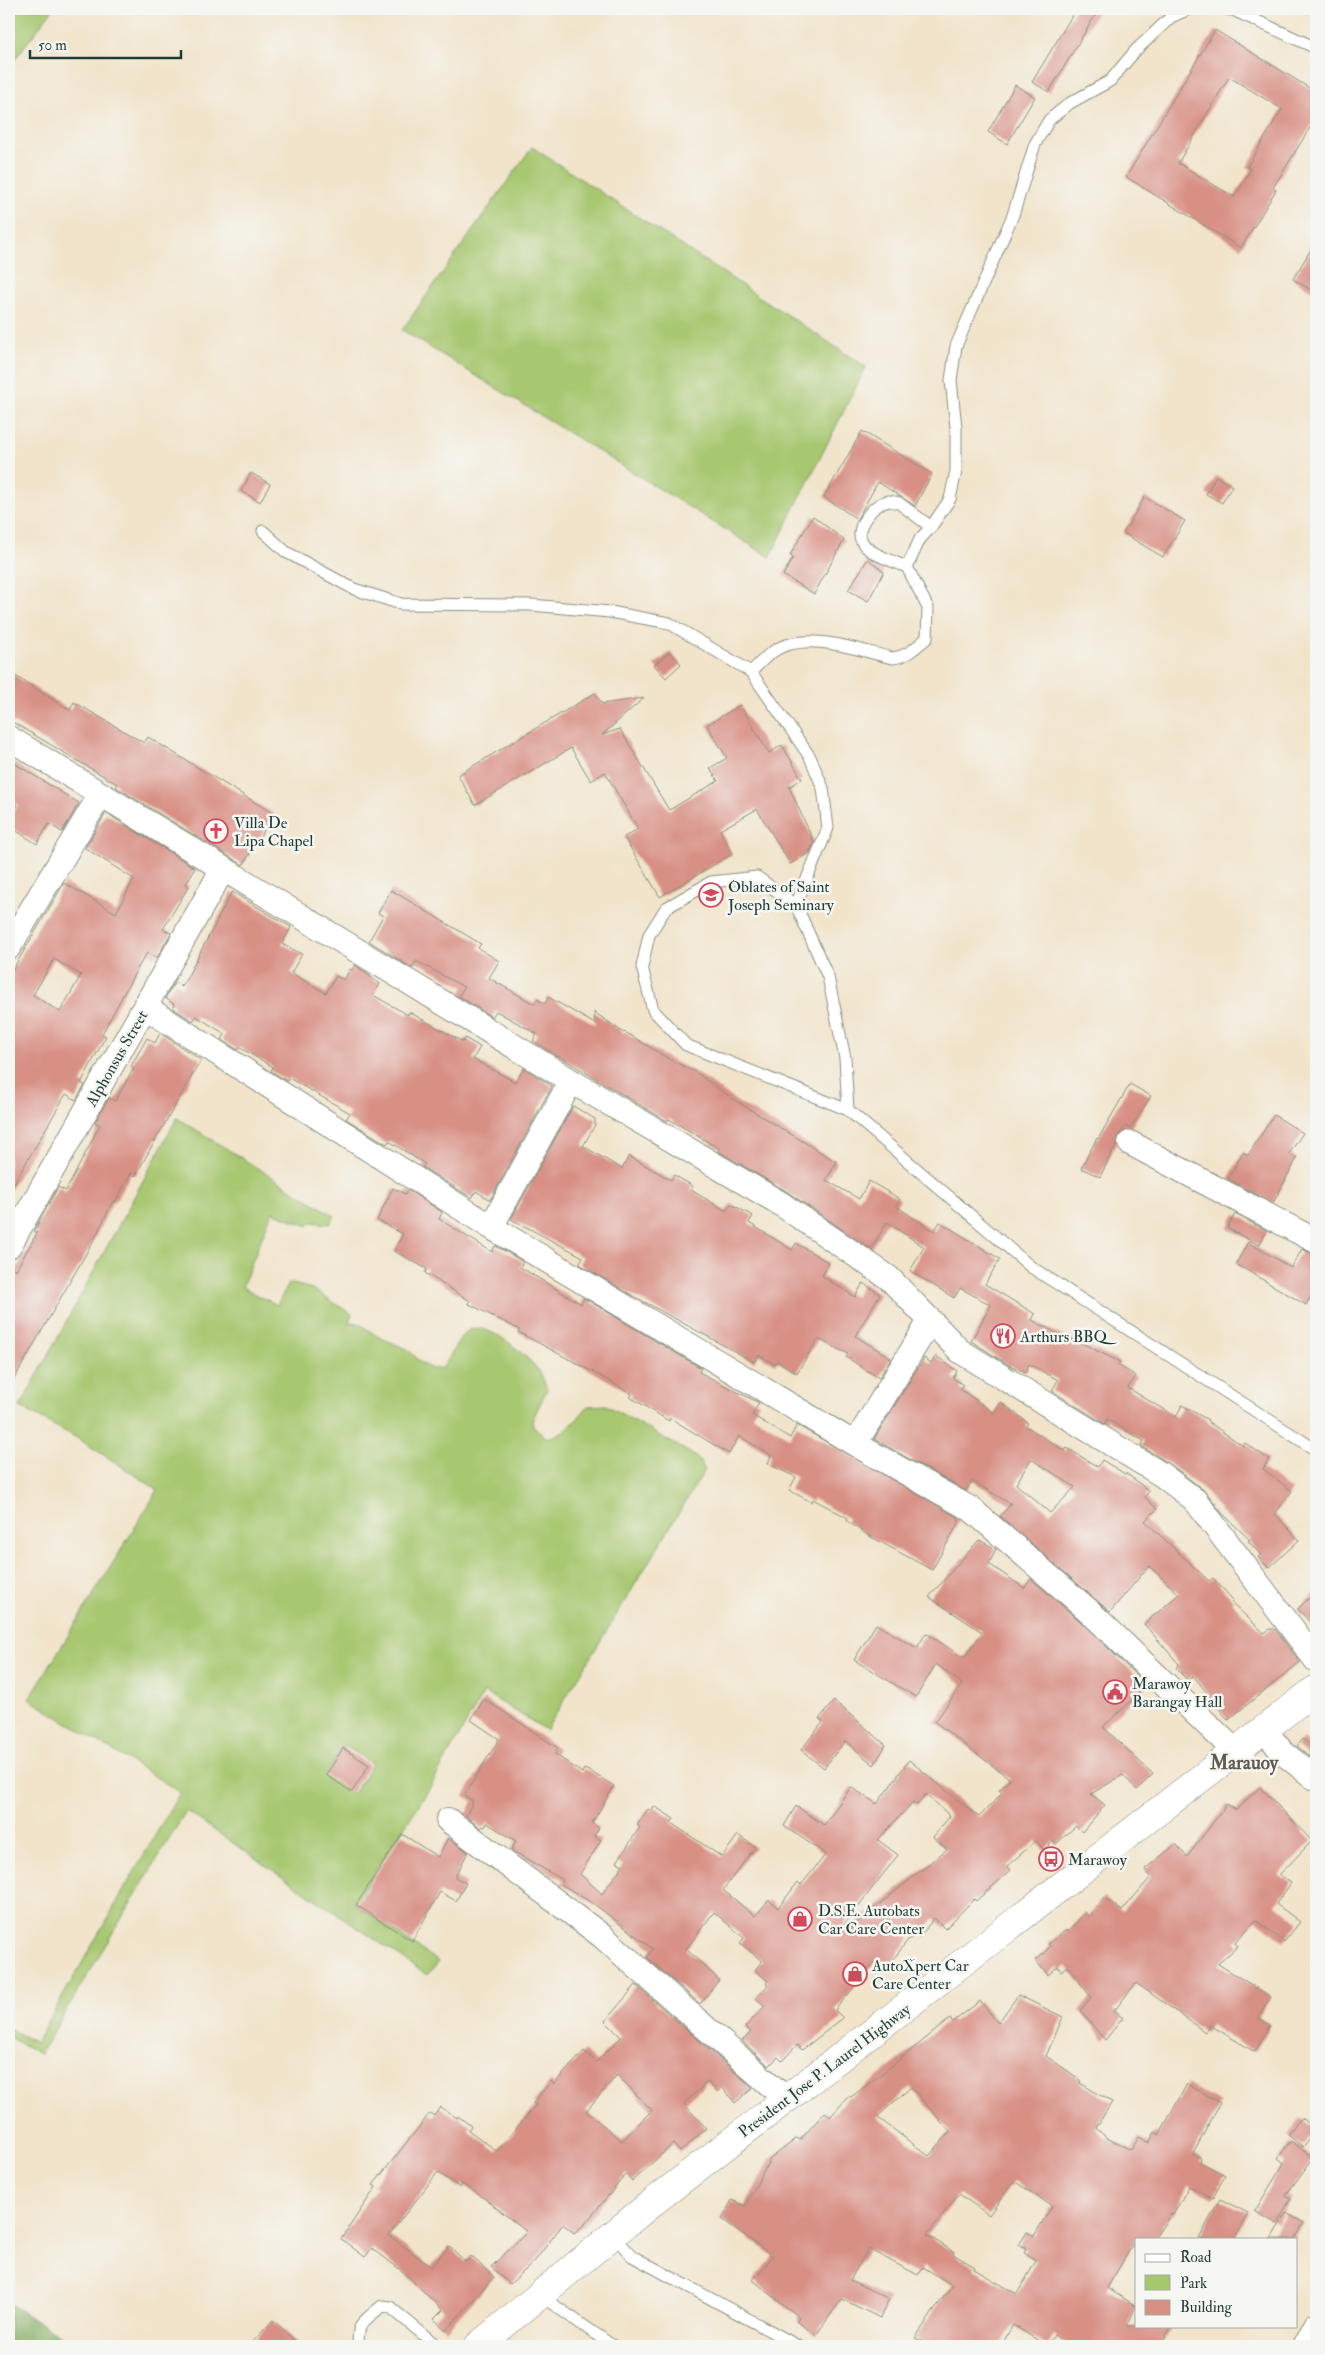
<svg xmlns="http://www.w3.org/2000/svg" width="1325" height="2355" font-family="'IM FELL Double Pica',serif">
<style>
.green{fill:#a7c76f;stroke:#638252;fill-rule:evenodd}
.forest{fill:#85ac62;stroke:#52744b}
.building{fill:#d89085;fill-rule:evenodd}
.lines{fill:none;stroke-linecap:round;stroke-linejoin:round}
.service-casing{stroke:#889080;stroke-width:13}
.minor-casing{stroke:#889080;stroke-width:26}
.primary-casing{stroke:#889080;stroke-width:29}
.service{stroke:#fff;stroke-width:11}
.minor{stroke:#fff;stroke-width:24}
.primary{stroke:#fff;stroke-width:28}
.labels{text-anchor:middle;stroke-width:5;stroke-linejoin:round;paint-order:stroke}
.poi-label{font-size:16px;fill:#1f3d34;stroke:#f6f6f2;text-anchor:start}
.street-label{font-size:16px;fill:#1f3d34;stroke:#f6f6f2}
.quarter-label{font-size:19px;font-weight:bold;fill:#605a50;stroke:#f6f6f2}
</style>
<rect width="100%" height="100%" fill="#f6f6f2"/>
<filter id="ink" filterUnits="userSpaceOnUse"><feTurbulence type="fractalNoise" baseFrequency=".02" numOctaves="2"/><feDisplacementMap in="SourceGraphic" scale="10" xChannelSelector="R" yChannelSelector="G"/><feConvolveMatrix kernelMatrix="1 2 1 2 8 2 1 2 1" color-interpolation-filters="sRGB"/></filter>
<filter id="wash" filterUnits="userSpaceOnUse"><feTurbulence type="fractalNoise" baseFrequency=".0096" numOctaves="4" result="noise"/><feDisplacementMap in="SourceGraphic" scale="20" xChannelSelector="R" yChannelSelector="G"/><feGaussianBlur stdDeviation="1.12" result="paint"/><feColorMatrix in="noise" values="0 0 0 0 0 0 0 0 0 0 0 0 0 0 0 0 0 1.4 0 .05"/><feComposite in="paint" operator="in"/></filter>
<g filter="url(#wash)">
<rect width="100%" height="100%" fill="#f1e4cb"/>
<path class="green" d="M9 9H53L9 67Z
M532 147 866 367 770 557 402 330Z
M177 1118 335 1216 330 1224 312 1222 308 1226 272 1212 242 1287 277 1305 289 1283 312 1289 352 1314 349 1322 358 1323 377 1336 409 1350 421 1363 432 1369 442 1368C453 1356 455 1339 469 1330 487 1320 529 1357 539 1371 543 1376 544 1383 547 1389L532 1421 533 1426 547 1438C564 1435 578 1419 588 1406L606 1405 690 1453 698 1459 705 1470 546 1730 484 1692 426 1794 354 1904 439 1962 427 1975 186 1811 40 2054 9 2037V2028L36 2043 180 1792 29 1699 158 1490 79 1439 20 1407ZM344 1745 372 1764 353 1794 324 1776Z"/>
<path class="forest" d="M9 2303 76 2346H9Z"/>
<g id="blocks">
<path class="building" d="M1076 9H1099L1049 92 1032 82Z
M1215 30 1316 92V118L1273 188 1276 190 1241 248 1126 177ZM1229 77 1282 109 1247 167 1251 169 1234 197 1178 163Z
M1015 85 1035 97 1007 144 988 132Z
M1316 241V293L1293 279Z
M862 431 932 474 915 506 878 482 857 519 824 497Z
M251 473 270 484 260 502 241 491Z
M1216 476 1232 486 1222 503 1206 494Z
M1145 497 1185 521 1163 557 1123 533Z
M813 516 844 540 814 594 783 575 793 558 790 555Z
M868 559 884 572 868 601 848 590Z
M670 652 681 664 666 678 654 665Z
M9 672 70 710 74 702 144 743 148 737 274 814 243 865 116 787 117 784 9 720Z
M595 693 602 704 644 698 602 735 620 729 669 810 718 781 710 768 727 758 707 725 740 705 769 753 782 745 802 779 789 787 814 842 809 853 790 864 757 809 720 830 732 854 660 897 624 837 638 829 605 772 591 781 571 748 475 805 458 775Z
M9 760 79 803 62 832 49 824 37 844 9 826V819L18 805 9 800Z
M106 813 195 868 186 884 189 886 163 929 171 933 157 958 147 953 137 969 102 1034 106 1036 81 1083 85 1085 76 1100 66 1094 9 1192V976L64 883 116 913 134 879 85 848ZM54 959 81 975 60 1012 33 995Z
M391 890 481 944 478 948 499 961 489 978 534 1004 537 999 545 1004 548 997 595 1024 594 1012 624 1033 625 1032 669 1059 695 1072 736 1101 837 1162 826 1180 859 1199 869 1181 900 1199 896 1206 934 1231 940 1222 1000 1259 985 1284 1035 1314 1032 1320 1072 1341 1073 1339 1120 1362 1118 1365 1136 1376 1128 1388 1176 1417 1182 1405 1208 1420 1207 1421 1243 1446 1245 1443 1269 1459 1263 1469 1292 1491 1275 1514 1299 1540 1269 1568 1258 1557 1261 1555 1248 1541 1250 1540 1222 1513 1206 1492 1170 1464 1141 1446 1144 1441 1107 1419 1105 1424 1052 1391 1058 1380 1029 1364 1026 1372 1009 1365 971 1341 991 1305 960 1288 954 1298 910 1271 924 1247 887 1222 871 1249 786 1191 718 1151 720 1149 669 1119 667 1121 533 1041 537 1034 496 1011 492 1017 459 996 464 987 416 961 412 968 369 941 383 916 378 913Z
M232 892 291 927 282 944 302 954 291 973 326 993 336 976 344 980 350 969 352 970 355 965 380 984 373 995 408 1015 409 1012 463 1042 465 1038 480 1047 473 1059 515 1082 524 1068 552 1086 490 1200 476 1191 472 1198 422 1167 425 1164 389 1141 387 1144 380 1140 346 1119 350 1113 289 1078 287 1081 271 1071 273 1067 239 1047 238 1050 222 1040 225 1034 196 1016 193 1021 174 1009 173 1007 174 1004 165 998 175 982 182 987Z
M160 1033 201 1060 135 1176 131 1173 115 1202 113 1201 95 1238 9 1388V1266L16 1270 37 1233 34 1231 58 1187 66 1191 100 1125 95 1122 109 1098 115 1101 134 1068 131 1066 147 1038 155 1043Z
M1130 1084 1151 1096 1130 1129 1126 1126 1118 1136 1116 1144 1100 1177 1081 1168 1097 1138 1098 1139Z
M573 1106 595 1119V1125L583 1146 622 1169 629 1156 671 1180 674 1175 693 1186 691 1190 726 1211 731 1204 753 1216 749 1223 792 1250 796 1243 829 1263 822 1276 855 1297 863 1283 880 1294 855 1336 891 1358 879 1378 846 1357 848 1354 818 1339 797 1373 777 1361 775 1364 759 1355 754 1362 630 1294 579 1264 583 1257 511 1219Z
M1274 1115 1303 1133 1289 1154 1297 1158 1273 1203 1228 1179 1243 1152 1248 1155Z
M393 1188 405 1194 408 1190 442 1212 439 1219 492 1252 495 1246 505 1251 523 1262 520 1267 581 1304 584 1298 701 1368 699 1372 759 1403 752 1415 790 1438 797 1425 959 1518V1522L932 1570 866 1534 847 1521 848 1518 813 1499 811 1502 789 1490 796 1477 768 1464 771 1455 739 1436 729 1454 670 1418 669 1421 630 1397 632 1394 595 1373 533 1340 518 1332 520 1330 469 1304 470 1301 425 1273 427 1269 394 1251 403 1234 377 1220Z
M1235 1214 1267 1231 1259 1245 1227 1228Z
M1248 1242 1291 1268 1302 1249 1316 1255V1300L1311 1296 1306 1305 1236 1264Z
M936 1356 957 1371 953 1378 963 1385 960 1389 994 1413 1001 1402 1028 1423 1026 1426 1065 1451 1067 1448 1098 1467 1102 1460 1125 1474 1126 1473 1149 1491 1145 1497 1157 1509 1145 1521 1209 1581 1213 1578 1233 1600 1231 1602 1264 1633 1270 1629H1275L1300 1662 1228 1720 1193 1675 1188 1681 1176 1668 1179 1664 1144 1624 1179 1594 1149 1566 1110 1612 1000 1516 1011 1504 972 1481 966 1491 874 1439 924 1358 931 1363ZM1031 1459 1075 1487 1050 1513 1016 1484Z
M979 1540 996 1549 989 1564 1024 1588 1031 1579 1079 1620 1147 1686 1103 1727 1153 1774 1137 1790 1123 1775 1091 1794 1105 1805 1082 1832 1076 1826 1056 1844 1053 1841 1044 1850 1036 1841 1007 1866 1011 1870 976 1901 974 1899 945 1929 934 1918 918 1939 913 1934 911 1936 885 1970 875 1962 835 2010 843 2018 802 2050 797 2045 782 2061 778 2057 769 2066 742 2041 751 2032 745 2027 765 2006 756 1998 768 1985 766 1983 768 1981 755 1970 762 1961 740 1943 744 1938 714 1912 686 1949 719 1980 700 2004 647 1957 653 1949 594 1904 561 1884 563 1880 511 1850 516 1841 487 1823 485 1827 483 1826 481 1828 466 1816 473 1801 464 1796 499 1739 471 1720 484 1699 558 1748 555 1754 582 1773 584 1769 591 1772 614 1786 592 1823 599 1828 594 1836 601 1840 580 1874 602 1894 623 1865 617 1862 640 1827 637 1825 648 1809 651 1811 654 1806 674 1819 671 1823 722 1857 738 1835 755 1847 723 1890 755 1916 769 1900 778 1908 798 1882 801 1885 826 1854 784 1826 796 1806 824 1825 851 1787 877 1804 909 1760 979 1817 1002 1793 999 1790 1010 1779 935 1722 962 1684 936 1664 916 1697 854 1660 876 1624 917 1648 926 1633 964 1658 982 1632 929 1597ZM926 1794 950 1816 933 1837 947 1849 847 1931 843 1926 898 1855 878 1840 913 1802 917 1805Z
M1316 1591V1629L1298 1609Z
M834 1701 886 1745 874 1765 845 1741 824 1768 801 1750 823 1722 819 1719Z
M1303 1739 1316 1750V1762L1297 1746Z
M343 1748 369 1765 352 1792 326 1775Z
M1260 1787 1312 1841 1279 1875 1291 1883 1276 1904 1300 1922 1284 1942 1256 1920 1235 1942 1238 1946 1218 1964 1271 1997 1258 2018 1270 2025 1255 2052 1210 2025 1205 2032 1136 1983 1114 2011 1123 2018 1105 2040 1080 2011 1091 1997 1067 1966 1061 1971 1058 1966 1048 1975 1035 1960 1046 1951 1050 1946 1048 1944 1066 1930 1068 1932 1085 1912 1089 1917 1104 1897 1122 1911 1151 1877 1145 1869 1176 1844 1187 1857 1227 1804 1236 1810Z
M402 1834 438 1857 448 1838 468 1852 455 1877 466 1883 456 1901 440 1892 412 1941 356 1905Z
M636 1985 753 2088 735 2103 722 2087 718 2092 707 2082 684 2104 706 2128 680 2152 673 2144 632 2181 626 2174 585 2224 574 2233 563 2224 534 2262 510 2284 491 2267 527 2232 484 2198 462 2184 460 2188 438 2172 389 2235 431 2267 449 2246 466 2262 471 2256 494 2277 446 2330 434 2319 443 2310 402 2271 372 2248 365 2257 341 2239 376 2187 373 2185 430 2113 434 2116 440 2107 457 2118 458 2116 471 2126 468 2130 497 2151 536 2105 533 2103 551 2081 554 2084 584 2051 596 2062 621 2037 605 2021ZM617 2075 652 2110 622 2141 586 2111Z
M1018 1995 1063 2017 1046 2056 1081 2080 1080 2083 1112 2102 1096 2128 1107 2138 1131 2150 1139 2137 1149 2143 1155 2132 1159 2135 1187 2084 1220 2103 1193 2154 1201 2158 1200 2162 1225 2175 1213 2198 1189 2186 1173 2215 1171 2214 1154 2239H1136L1107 2288 1136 2306 1127 2326H1172L1160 2346H1070L1054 2335 1047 2346 1013 2325 1001 2346H919L922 2341 915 2338 952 2285 923 2267 918 2275 868 2249 850 2280 889 2299 880 2318 842 2299 816 2335 796 2321 799 2317 753 2280 773 2256 722 2219 732 2200 745 2206 770 2159 797 2138 800 2140 825 2112 830 2117 849 2096 851 2097 880 2075 950 2019 953 2022 980 2001 998 2023ZM911 2087 950 2132 929 2156 877 2117ZM1014 2181 1052 2206 1034 2236 1027 2232 1019 2245 1026 2249 1024 2253 1036 2261 1017 2294 974 2269 975 2267 953 2254 954 2252 927 2235 959 2194 989 2215Z
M1301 2118 1316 2130 1303 2147 1288 2135Z
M1291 2141 1313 2158 1286 2195 1291 2198 1277 2224 1255 2211 1284 2163 1278 2158Z
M1220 2199 1248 2213 1234 2239H1199Z
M1286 2213 1304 2223 1294 2239H1271Z
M273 2320 301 2346H249Z"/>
</g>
</g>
<g filter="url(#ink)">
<use href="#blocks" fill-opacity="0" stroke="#889080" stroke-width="1"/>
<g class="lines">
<g class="service-casing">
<path id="service" d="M1225 9 1233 10 1316 48
M889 501 899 503 931 527 920 539 907 567C886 558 846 549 865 519 872 509 878 503 889 501Z
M931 527 950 499 956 471V427L951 380 956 346 1013 215 1035 144 1049 120 1070 103 1110 81 1136 50 1171 17 1189 9
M263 531 286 552 354 589 401 604 531 605 610 612 669 623 751 672 810 757 823 788 828 828 796 905
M751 672C758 665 764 658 771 653 803 629 858 650 892 658 907 657 916 647 927 638L928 608 907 567
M848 1110 845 1058 828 977 796 905 757 877 711 882 666 908 649 935 642 967 653 1010 686 1045 848 1110 1031 1267 1316 1450
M613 2235 632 2256 798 2346
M541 2296 613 2346
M359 2346C355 2323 366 2320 382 2306L390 2307 437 2346"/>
</g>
<g class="minor-casing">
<path id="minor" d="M9 738 571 1081 778 1202 889 1278 960 1351 1162 1475 1195 1500 1316 1660
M9 947 101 794
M145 1007 491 1227 855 1444 971 1509 1088 1610 1236 1752
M1130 1143 1316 1241
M491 1227 571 1081
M9 1246 223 869
M855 1444 930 1321
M1265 1730 1282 1752 1316 1779
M448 1820 602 1936 786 2099
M1305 2346 1316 2325"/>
</g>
<g class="primary-casing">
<path id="primary" d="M478 2346 648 2206 1316 1689"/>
</g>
<use href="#service" class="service"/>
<use href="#minor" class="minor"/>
<use href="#primary" class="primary"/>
</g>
</g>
<defs>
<g id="church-ring" transform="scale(1.25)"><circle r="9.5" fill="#f6f6f2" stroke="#d1495b" stroke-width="1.5"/><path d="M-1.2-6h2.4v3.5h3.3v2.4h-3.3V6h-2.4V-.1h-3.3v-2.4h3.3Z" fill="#d1495b"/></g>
<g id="school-ring" transform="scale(1.25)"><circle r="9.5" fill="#f6f6f2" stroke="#d1495b" stroke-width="1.5"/><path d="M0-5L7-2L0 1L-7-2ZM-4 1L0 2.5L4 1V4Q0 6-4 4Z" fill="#d1495b"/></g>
<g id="restaurant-ring" transform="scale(1.25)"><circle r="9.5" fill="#f6f6f2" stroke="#d1495b" stroke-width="1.5"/><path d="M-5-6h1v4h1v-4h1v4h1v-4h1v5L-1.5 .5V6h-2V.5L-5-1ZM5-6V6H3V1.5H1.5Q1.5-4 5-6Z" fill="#d1495b"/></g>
<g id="civic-ring" transform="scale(1.25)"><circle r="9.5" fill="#f6f6f2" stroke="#d1495b" stroke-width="1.5"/><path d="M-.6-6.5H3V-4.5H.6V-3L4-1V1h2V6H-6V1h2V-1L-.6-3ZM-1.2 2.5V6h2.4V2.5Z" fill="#d1495b"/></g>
<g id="bus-ring" transform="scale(1.25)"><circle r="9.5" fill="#f6f6f2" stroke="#d1495b" stroke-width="1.5"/><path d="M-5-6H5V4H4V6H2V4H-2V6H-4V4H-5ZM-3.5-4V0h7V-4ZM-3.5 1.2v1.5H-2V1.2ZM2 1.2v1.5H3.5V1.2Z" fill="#d1495b"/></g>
<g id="shop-ring" transform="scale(1.25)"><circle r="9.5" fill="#f6f6f2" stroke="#d1495b" stroke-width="1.5"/><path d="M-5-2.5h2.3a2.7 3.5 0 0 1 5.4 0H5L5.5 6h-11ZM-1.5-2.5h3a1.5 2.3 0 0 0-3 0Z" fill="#d1495b"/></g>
</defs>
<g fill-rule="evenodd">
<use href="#church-ring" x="216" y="831"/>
<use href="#school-ring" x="711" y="895"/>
<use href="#restaurant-ring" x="1003" y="1336"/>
<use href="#civic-ring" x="1115" y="1692"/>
<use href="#bus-ring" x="1051" y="1859"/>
<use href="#shop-ring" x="800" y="1919"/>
<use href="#shop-ring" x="855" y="1974"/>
</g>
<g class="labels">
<g class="poi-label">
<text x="234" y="828">Villa De<tspan x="234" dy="18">Lipa Chapel</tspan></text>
<text x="728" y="892">Oblates of Saint<tspan x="728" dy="18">Joseph Seminary</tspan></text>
<text x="1020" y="1342">Arthurs BBQ</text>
<text x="1132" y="1689">Marawoy<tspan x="1132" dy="18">Barangay Hall</tspan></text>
<text x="1068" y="1865">Marawoy</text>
<text x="818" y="1916">D.S.E. Autobats<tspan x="818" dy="18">Car Care Center</tspan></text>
<text x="872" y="1971">AutoXpert Car<tspan x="872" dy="18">Care Center</tspan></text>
</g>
<g class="street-label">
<text transform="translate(116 1058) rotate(-60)" y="6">Alphonsus Street</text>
<text transform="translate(824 2070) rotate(-37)" y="6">President Jose P. Laurel Highway</text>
</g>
<g class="quarter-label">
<text x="1244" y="1769">Marauoy</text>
</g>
</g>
<rect width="1325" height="2355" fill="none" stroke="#f6f6f2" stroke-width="30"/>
<rect x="1135" y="2238" width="162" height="90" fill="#f6f6f2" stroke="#a0aca6"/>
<rect x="1145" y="2254" width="25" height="8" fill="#ffffff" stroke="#a0aca6"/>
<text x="1180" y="2262" font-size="15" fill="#1f3d34">Road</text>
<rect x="1145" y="2275" width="25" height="15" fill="#a7c76f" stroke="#a0aca6"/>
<text x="1180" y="2288" font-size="15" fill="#1f3d34">Park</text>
<rect x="1145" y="2300" width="25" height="15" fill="#d89085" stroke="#a0aca6"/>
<text x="1180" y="2312" font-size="15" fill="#1f3d34">Building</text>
<path d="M30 50v8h151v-8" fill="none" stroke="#1f3d34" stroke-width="2.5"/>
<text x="38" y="50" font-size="15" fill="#1f3d34" stroke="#f6f6f2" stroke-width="4" paint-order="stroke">50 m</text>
</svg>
